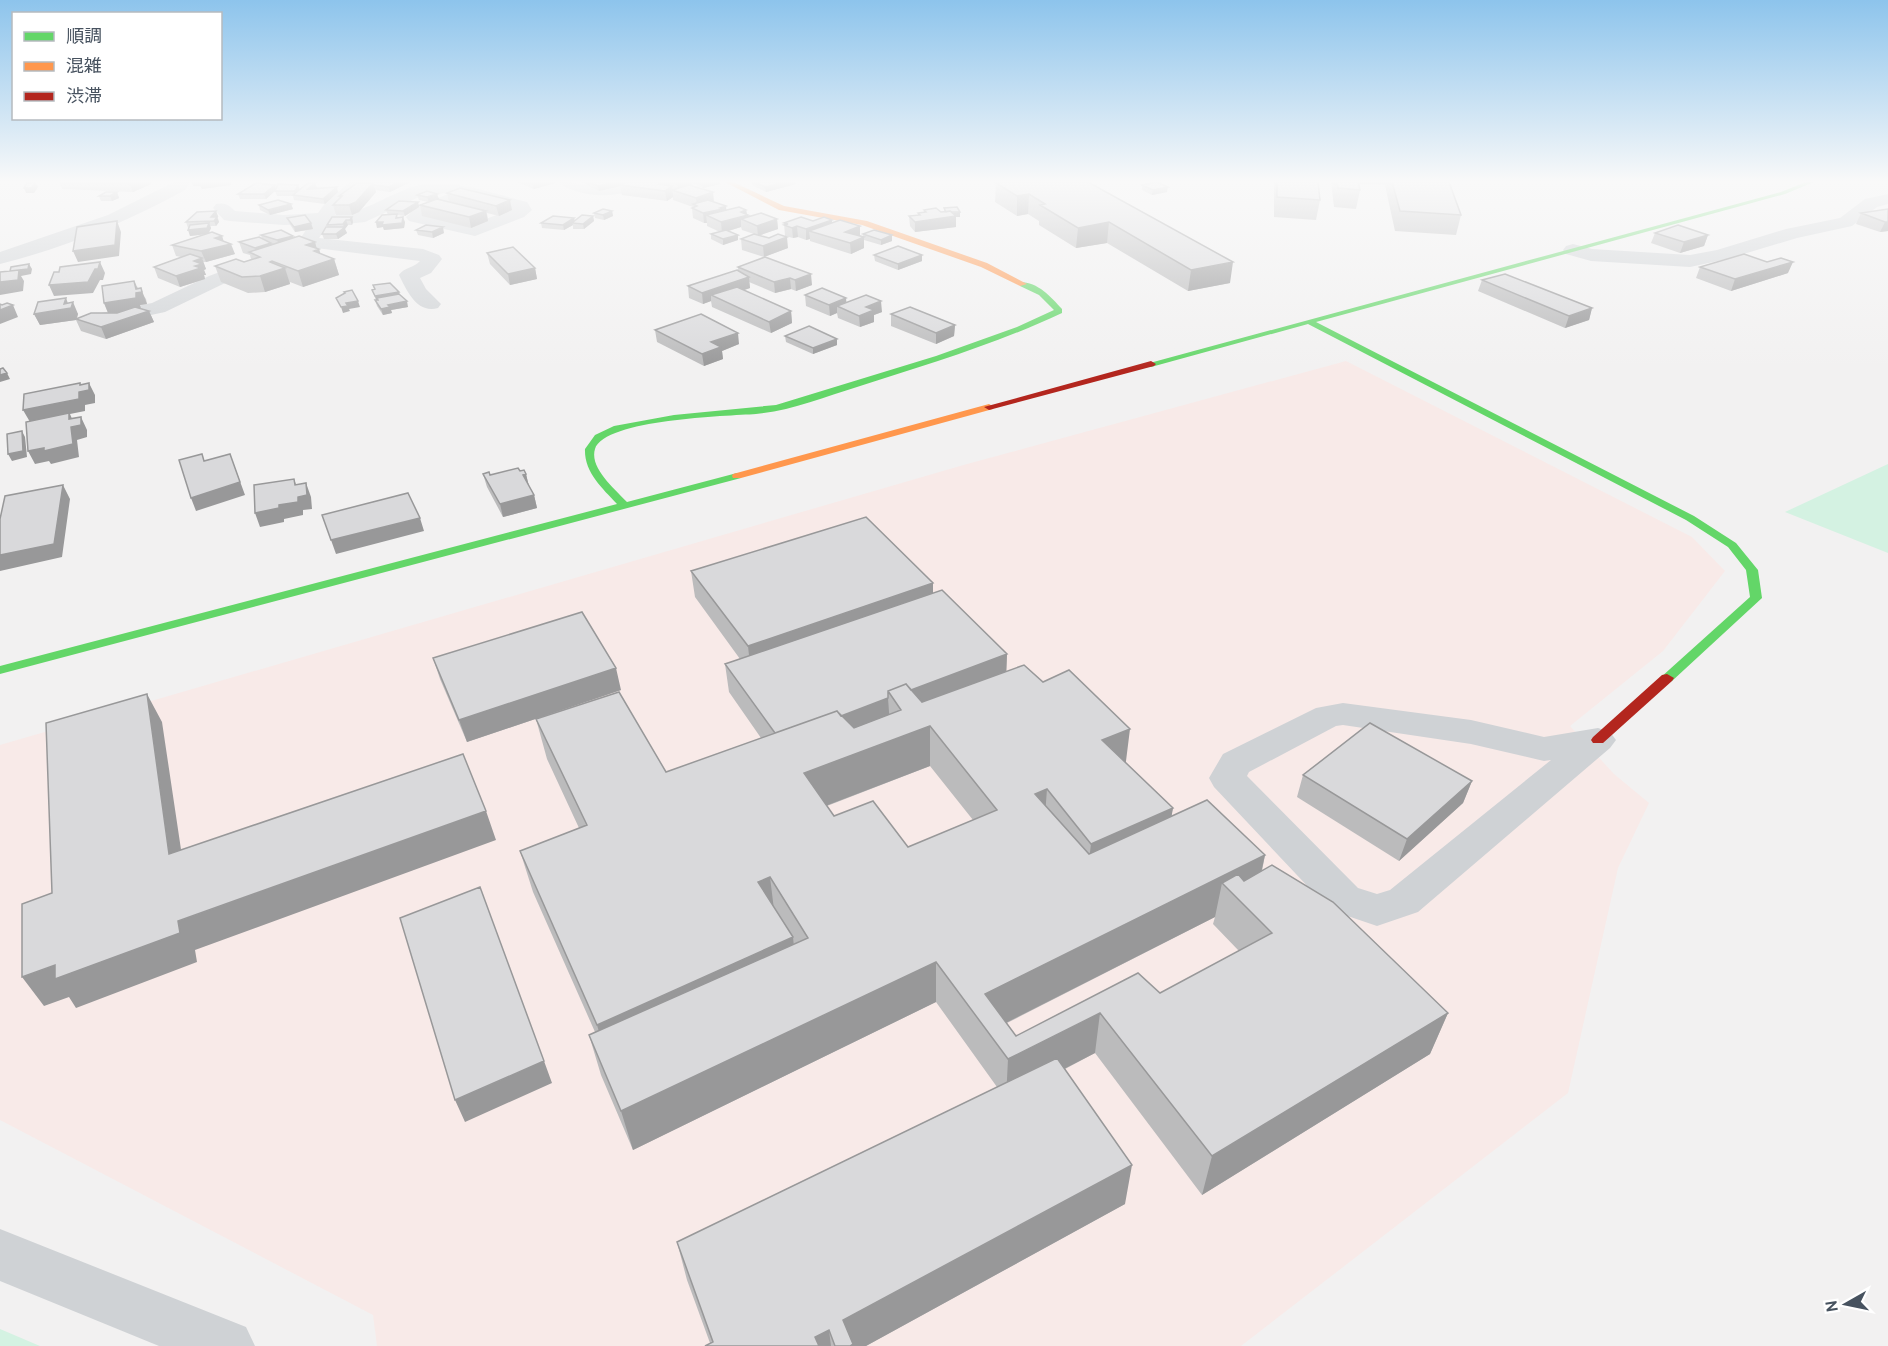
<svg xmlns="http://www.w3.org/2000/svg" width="1888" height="1346" font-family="Overpass,'Noto Sans JP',sans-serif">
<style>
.medical{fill:#f8eae8}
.green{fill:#d4f2e2}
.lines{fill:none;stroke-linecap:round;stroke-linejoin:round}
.street{fill:#cfd2d5;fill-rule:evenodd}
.fast{fill:#63d668;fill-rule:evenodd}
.slow{fill:#ff974d;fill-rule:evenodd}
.jam{fill:#b3261e;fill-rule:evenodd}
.wall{fill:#bbbbbc;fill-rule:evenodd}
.shaded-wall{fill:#989899}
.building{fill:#d9d9db;stroke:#989899;stroke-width:1.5;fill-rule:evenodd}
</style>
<rect width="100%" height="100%" fill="#f2f1f1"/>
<path class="medical" d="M1346 361 1692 537 1725 571 1663 651 1570 726 1614 774 1649 803 1618 868 1568 1093 1241 1346H377L373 1315 0 1120V745L967 464Z"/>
<path class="green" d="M1888 464V553L1785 512Z
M0 1329 40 1346H0Z"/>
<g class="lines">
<path class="street" d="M174 182H190L185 190C127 222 64 248 0 264V252L108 215Z
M350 182H368L335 215C365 212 382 198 409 188 446 175 490 193 527 202L532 210 524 217 475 236 409 221 406 217 418 206 448 194 445 193 419 197 365 222 327 226 319 238 423 249 439 255 442 259 431 273 420 278 426 289 441 304 438 308C417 314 407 291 399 275 404 267 414 268 420 261L300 246 298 242 310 224 284 225 230 221 224 220 213 208 216 204C225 202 229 205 235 211L284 215 318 213 326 202ZM466 198 512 209 473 224 429 215Z
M560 182C576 182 592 187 608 186 624 185 639 181 655 182L653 186C626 193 603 200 576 191 570 189 563 187 560 182Z
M1888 194V204L1877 207 1852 226 1797 238 1727 259 1690 267 1591 261 1566 254 1563 250 1566 246 1573 244 1592 249 1690 255 1717 250 1786 229 1840 218 1865 199Z
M263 256 270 258 273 262 270 266 223 284 165 312 104 325 96 324 93 319 96 314 152 303 209 276Z
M1343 703 1471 720 1544 737 1598 728 1610 732 1616 740 1610 748 1418 912 1377 926 1330 910 1214 787 1209 778 1223 754 1316 708ZM1343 725 1471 744 1544 761 1551 760 1390 890 1377 894 1358 888 1247 776 1249 772 1336 726Z
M0 1229 246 1327 255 1346H159L0 1281Z"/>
<path class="fast" d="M1806 182H1814L1785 194 1316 322 1694 516 1736 543 1758 570 1762 598 1672 681 1667 682 1660 678 1750 597 1746 570 1728 547 1686 520 1308 324 1151 367 1146 364 1781 192Z
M1020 282C1038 282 1051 297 1062 309V313C996 344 926 365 857 387 824 397 790 411 756 414 727 416 605 419 595 449 589 468 616 490 627 502L737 473 741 474V478L0 674V666L617 504C602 488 584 472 585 449L595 435 614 426 674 415 776 405 936 356 1017 327 1054 310 1039 295 1020 286Z"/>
<path class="slow" d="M725 182H733L784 206 867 221 987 263 1027 284 1020 286 981 267 862 225 779 210Z
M989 404 994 407 993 409 741 478H733L732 476 733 474Z"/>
<path class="jam" d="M1151 361 1156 364 1154 366 989 410 984 407Z
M1667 674 1674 678 1672 681 1603 743H1593L1591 740 1593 737 1662 675Z"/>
</g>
<path class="wall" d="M59 182H150L151 184 133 192 62 189Z
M362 182H410L390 192 375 190 376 192 359 212 352 215H336L333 205 339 198V196Z
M517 182H554L555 183 534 189Z
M581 182H624V183L626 182H719L720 184 703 188 691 183 692 186 714 202 726 210H746L747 214 748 217 777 219 778 229 760 235 788 248 764 257 742 250 741 239 754 234 742 230 741 227 728 231 738 240 723 245 711 239V234L720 232 707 226V223H704L693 218 692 208 693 207 673 200V197L667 201 622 195 620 186 599 191Z
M752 182H796V184L766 192 752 185Z
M1088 182 1230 283 1188 291 1107 243 1076 248 1039 225V221L1028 214 1017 216 995 202 996 183Z
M1274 182H1318L1320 200 1316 220 1274 217Z
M1331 182H1449L1461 215 1456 235 1395 231 1385 185 1359 184 1360 190 1356 209 1334 207Z
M315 183 317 188H316L338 192 325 204 294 200 293 196H277L275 191 266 199H240L238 194 276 189 298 185 300 190Z
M1142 185 1167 192 1152 195 1142 190Z
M460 188 512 210 499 216 487 213 488 221 471 228 422 216 420 205 428 202 419 200 417 195 449 202 447 193Z
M117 192 119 198 112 201H101L99 196Z
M418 202 419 207 405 216 397 215 398 218 405 222 404 228 384 230 383 227 377 228 376 222 388 215 386 210Z
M291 204 293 209 270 215 260 210 259 205Z
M944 208 960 217H956V227L915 232 910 226 909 216 918 215V213L924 212V210L944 212Z
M1888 209V231L1880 232 1856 224 1861 213Z
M216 211 219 222 216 226H210L211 228 209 233 222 236 223 241 235 254 206 262H203L206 269 204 270 206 275H204L205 279 180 287 158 278 154 267 181 257 176 256 172 245 205 234 190 236 189 228H188L186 222Z
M612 211 613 216 604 220 595 218 594 213Z
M593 216 594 221 584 229H573V225L564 230 542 228 541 223 574 218 575 221Z
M352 217 353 222 352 225H348L345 229 347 233 338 239H324L322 234 327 227V225Z
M287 218 311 223 313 229 295 232 289 223Z
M813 221 832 222 863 237V234L892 235V241L881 245 864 240V248L851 254 810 241V239L806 240 798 237 793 238 785 236 784 223Z
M416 230 444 233 433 238 418 235Z
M1655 233 1708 235 1704 246 1680 253 1651 243Z
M261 235 293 236V238L315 242 317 249H319L320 254 334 259 339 275 303 287 290 282V284L265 292 248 293 221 282 215 266 244 262 251 259 250 255 243 253 239 242 262 239Z
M487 253 535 268 537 279 510 285 490 264Z
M874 255 922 261 898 270 875 261Z
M765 257 812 285 796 291 791 289 775 293 749 282 750 288 743 290 791 311 792 323 771 333 712 307 711 301 703 304 689 298 688 286 738 271V267Z
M1767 262 1788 273 1731 291 1696 278 1700 267Z
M1482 280 1592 308 1589 320 1565 328 1478 291Z
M134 281 138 288 146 299 147 304 140 305 141 309 149 311 154 322 106 339 81 331 76 320 40 325 34 314 68 303 78 314 77 319 108 313 104 303Z
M373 285 400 295 408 307 391 310 392 313 383 315 377 306 375 300H376L372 290 374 289Z
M805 295 847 303 882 312 874 315V322L860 327 838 318 837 313 830 316 806 306Z
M891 314 955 325 954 336 936 344 891 326Z
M655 330 739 344 722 351 723 359 704 366 657 342Z
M785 336 837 339V345L813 354 786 342Z
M520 471 526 474 529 486 534 495 537 508 503 517 487 487 483 474 490 475Z
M691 571 933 583V593L1007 654 1006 671 1125 762 1173 808 1171 816 1265 855 1262 871 1448 1013 1430 1054 1202 1195 1095 1053 1065 1069 1125 1204 866 1346H705L710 1343 687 1280 677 1242 997 1087 936 1002 633 1150 601 1075 589 1035 595 1032 533 892 520 851 579 828 547 759 536 719 666 772 761 738 729 692 725 664 740 659 695 597ZM930 766 973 820 908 847 834 816 827 806ZM1215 917 1213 924 1239 951 1160 993 1016 1036 1007 1023Z
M433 658 621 690 467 742 440 679Z
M1303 775 1472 781 1463 803 1399 861 1297 797Z"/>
<path class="shaded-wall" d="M35 182 38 187 34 193H26L24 188Z
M129 182H150L151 184 133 192Z
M192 182H231V185L202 189 200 186H193Z
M399 182H410L390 192 389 187Z
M540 182H554L555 183 534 189 533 184Z
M616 182H624V185L599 191 598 186Z
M678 182H691L692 187 679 190Z
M702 182H719L720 184 703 188Z
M786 182H796V184L766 192 765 187Z
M315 183 317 188 310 194 308 189Z
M373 183 376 192 359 212 352 215 349 205Z
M275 185 276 190 266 199 264 194Z
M298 185 300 190 296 196 295 191Z
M672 186 673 197 667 201 665 191Z
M337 187 338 192 325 204 323 199Z
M1168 187 1167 192 1152 195 1153 190Z
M117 192 119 198 112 201 110 196Z
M713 192 714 202 697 206 696 198Z
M437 194 439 199 429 202 427 197Z
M1029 194 1028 214 1017 216V196Z
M510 200 512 210 499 216 496 206Z
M418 202 419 207 405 216 403 211Z
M291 204 293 209 270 215 268 210Z
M726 206 727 217 706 215 707 223H704L703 213Z
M746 210 747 215H748L749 222 741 219V227L722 233 721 222 741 212Z
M216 211 218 216 214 221 211 217Z
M486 211 488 221 471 228 469 217Z
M612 211 613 216 604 220 603 215Z
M960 212V217H956V227L915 232V222L947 213Z
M593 216 594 221 584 229 583 224Z
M217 217 219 222 216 226 214 221Z
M352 217 353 222 352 225 350 220Z
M403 217 405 222 404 228 384 230 383 227 377 228 376 222Z
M574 218 575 223H572L573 225 564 230 563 225Z
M777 219 778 229 758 236 757 226Z
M346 220 348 225 345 229 347 233 338 239 336 234 344 228 343 224Z
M832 220V231H809L810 239 806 240V229Z
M117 221 121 232 119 256 78 262 73 251Z
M1109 222 1107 243 1076 248 1078 228Z
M1885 222H1888V231L1880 232Z
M209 223 211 228 208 234 190 236 188 230Z
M311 223 313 229 295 232 294 227Z
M797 226 798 237 793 238 792 228Z
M860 226V236L846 242 845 232Z
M443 227 444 233 433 238 432 232Z
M738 235V240L723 245V239Z
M892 235V241L881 245V240Z
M1708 235 1704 246 1680 253 1684 242Z
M222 236 225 245 231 244 235 254 206 262 201 251 215 238Z
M293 236 296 246 281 251 277 240Z
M787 237 788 248 764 257 763 246Z
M864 237V248L851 254 850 243Z
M315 242 317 250 319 249 323 262 334 259 339 275 303 287 298 271 306 245Z
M271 243 274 254 258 256 255 248Z
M922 255V261L898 270V264Z
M202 258 206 269 204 270 206 275H204L205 279 180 287 176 276 194 261Z
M272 261 275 271 285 268 290 284 265 292 260 276 270 262Z
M100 262 105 273 103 280H100L93 293 54 296 49 285 95 269Z
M1233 262 1230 283 1188 291 1191 270Z
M1793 262 1788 273 1731 291 1735 279Z
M29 264 32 269 31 274 21 276 24 281 23 291 0 295V282Z
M535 268 537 279 510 285 508 274Z
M811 274 812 285 796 291 795 280Z
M749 277 750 288 719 299 711 295V301L703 304 702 293Z
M790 278 791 289 775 293 774 282Z
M134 281 139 293 141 288 147 304 140 305 141 309 109 315 104 303 136 289Z
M399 292 400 297 377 302 375 296Z
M66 298 70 309 73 302 78 314 76 320 40 325 34 314 64 304Z
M846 298 847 309 837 306V313L830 316 829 305Z
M358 301 360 307 349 309 350 311 343 313 341 307 346 303Z
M407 301 408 307 391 310 392 313 383 315 381 309 388 305Z
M881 301 882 312 874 315V322L860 327 859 316 866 307Z
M13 305 18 317 0 324V310Z
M1592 308 1589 320 1565 328 1569 316Z
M149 311 154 322 106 339 101 327Z
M791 311 792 323 771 333 769 322Z
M955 325 954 336 936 344V333Z
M738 333 739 344 722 351 723 359 704 366 702 354 711 342Z
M837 339V345L813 354V348Z
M7 373 10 379 0 382V375Z
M80 383 84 391 89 383 95 395V403L85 405V411L70 414 75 426 81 417 87 430V437L77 440 79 457 51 464 49 461 35 464 28 451 30 422 23 410 80 385Z
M22 431 25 437 27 457 12 461 8 454Z
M230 454 245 495 196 511 191 498Z
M526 474 529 487 523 475Z
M294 479 299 493 306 483 311 497 312 509 303 510V515L284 519V522L260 527 255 513 279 505 295 485Z
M63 485 70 499 62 557 0 571V555Z
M534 495 537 508 503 517 500 504Z
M420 518 424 531 336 554 331 540Z
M933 583V610L751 674 748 646Z
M1007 654 1006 682 901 710 892 697Z
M616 668 621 690 467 742 459 720Z
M147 694 162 722 186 883 169 854Z
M888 698 890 726 779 739Z
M930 726V766L807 813 804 773Z
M1130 729 1125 769 1102 740Z
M1472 781 1463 803 1399 861 1407 839Z
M1047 789 1044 829 1035 794Z
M1173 808 1166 849 1086 884 1091 844Z
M486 811 496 840 195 950 197 962 76 1008 69 997 44 1006 22 977Z
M1265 855 1256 896 1222 883 1215 917 988 1032 985 994Z
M770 877 775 918 758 882Z
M793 937 797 978 609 1066 597 1025Z
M936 962V1002L633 1150 621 1111Z
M1100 1013 1095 1053 1006 1099 1008 1059Z
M1448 1013 1430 1054 1202 1195 1212 1156Z
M544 1061 552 1083 465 1122 455 1100Z
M1132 1165 1125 1204 866 1346H846L843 1320Z
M829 1330 831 1346H817L815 1337Z"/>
<path class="building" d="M35 182 32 188H24L27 183Z
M362 182H399L389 187 373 185V183H361Z
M528 182H540L533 184Z
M588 182H616L598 186Z
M626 182H662L659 184 672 186 665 191 620 185Z
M755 182H786L765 187Z
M1003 182H1088L1233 262 1191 270 1109 222 1078 228 1040 205 1045 204 1029 194 1017 196 996 183Z
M1157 182 1168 187 1153 190 1142 185Z
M1277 182H1318L1320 200 1277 197Z
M1337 182H1358L1360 190 1338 188Z
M1392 182H1449L1461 215 1400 211Z
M256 183 275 185 264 194H238Z
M308 183H315L308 189 337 187 323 199 293 195Z
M357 183H373L356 202 349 205H333L342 196H339Z
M278 184 298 185 295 191H275Z
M689 185 713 192 696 198 672 190Z
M460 188 510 200 496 206 447 193Z
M427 191 437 194 427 197 417 195Z
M106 192H117L110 196H99Z
M437 199 486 211 469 217 420 205Z
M278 200 291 204 268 210 259 205Z
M708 200 726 206 720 208 723 209 703 213 692 208 697 206 693 204Z
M399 201 418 202 403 211 386 210Z
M739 207 746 210 741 212 748 215 721 222 706 215Z
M957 207 960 212H952L950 211 946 212 944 208Z
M936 208 941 212 950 211 956 216 915 222 909 216 920 215 918 213 926 212 924 210Z
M603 209 612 211 603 215 594 213Z
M1888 209V222H1885L1861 213Z
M216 211 211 217H217L214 221 186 222 197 212Z
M761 213 777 219 757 226 741 219Z
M397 214 396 218 403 217 402 223 382 225 383 222H376L382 215Z
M305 215 311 223 294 227 287 218Z
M582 215 593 216 583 224 572 223Z
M553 216 574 218 563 225 541 223Z
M332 217H352L350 220H346L343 224 327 225Z
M801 217 813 221 824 217 832 220 806 229 797 226 792 228 784 225 788 224 784 223Z
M840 220 860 226 845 232 864 237 850 243 809 231Z
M117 221 115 245 73 251 77 227Z
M209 223 207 228 188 230 190 225Z
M426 225 443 227 432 232 416 230Z
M1678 225 1708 235 1684 242 1655 233Z
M326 227H345L336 234H322Z
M281 230 293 236 277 240 261 235Z
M726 230 738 235 723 239 711 234Z
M874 230 892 235 881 240 863 234Z
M212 232 222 236 215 238 231 244 201 251 172 245Z
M754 234 769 238 778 234 787 237 763 246 741 239Z
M299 236 315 242 306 245 319 249 314 251 334 259 298 271 272 261 270 262 285 268 260 276 242 277 215 266 236 259 244 262 260 257 249 252Z
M259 237 271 243 255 248 239 242Z
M898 246 922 255 898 264 874 255Z
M513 247 535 268 508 274 487 253Z
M190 254 202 258 194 261 202 264 195 266 201 268 176 276 154 267Z
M1744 254 1767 262 1781 258 1793 262 1735 279 1700 267Z
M765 257 811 274 795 280 790 278 774 282 738 267Z
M100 262 98 269H95L88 282 49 285 54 272H59L60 267Z
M29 264 28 269 10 271 11 267Z
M19 270 18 280 0 282V272Z
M737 270 749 277 702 293 688 286Z
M1505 274 1592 308 1569 316 1482 280Z
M134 281 136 289 141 288 142 292 136 293V298L104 303 102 286Z
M390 283 399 292 375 296 372 290 375 289 373 285Z
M737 287 791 311 769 322 711 295Z
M822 288 846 298 829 305 805 295Z
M352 290 358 301 346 303 348 306 341 307 336 298 345 293 344 292Z
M399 294 407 301 388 305 390 307 381 309 375 300H378L377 298Z
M866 295 881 301 866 307 874 310 859 316 837 306Z
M66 298 64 304 73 302 71 308 34 314 38 302Z
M7 303 13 305 0 310V304L2 305Z
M135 307 149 311 101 327 76 319 91 313H117Z
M910 307 955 325 936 333 891 314Z
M701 314 738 333 711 342 721 347 702 354 655 330Z
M809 326 837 339 813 348 785 336Z
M3 368 7 373 0 375V369Z
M80 383V385L89 383V390L79 392V399L23 410 24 394Z
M69 413V419L81 417V425L71 427 73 444 44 451V448L28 451 26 422Z
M22 431 23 451 8 454 7 434Z
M202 454 204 461 230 454 240 482 191 498 179 460Z
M518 468 520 471 524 470 526 474 523 475 534 495 500 504 483 474 489 472 490 475Z
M294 479 295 485 306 483 307 495 298 497V502L279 505V508L255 513 254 485Z
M63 485 54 544 0 555V519L5 496Z
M408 493 420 518 331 540 322 515Z
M866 517 933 583 748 646 691 571Z
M942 590 1007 654 911 690 906 684 888 691V698L841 716 837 711 775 733 725 664Z
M582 612 616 668 459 720 433 658Z
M1024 665 1043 682 1069 670 1130 729 1102 740 1173 808 1091 844 1047 789 1035 794 1089 854 1207 800 1265 855 985 994 1016 1036 1138 973 1160 993 1272 933 1222 883 1238 874 1244 881 1272 865 1333 902 1448 1013 1212 1156 1100 1013 1008 1059 936 962 621 1111 589 1035 808 938 770 877 758 882 793 937 597 1025 520 851 587 825 536 719 619 692 666 772 837 711 854 728 901 710 888 691 906 684 922 702ZM930 726 997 810 908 847 873 801 834 816 804 773Z
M147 694 169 854 463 754 486 811 178 921 180 933 55 979V965L22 977V904L52 893 46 723Z
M1370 723 1472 781 1407 839 1303 775Z
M480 887 544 1061 455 1100 400 918Z
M1057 1058 1132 1165 843 1320 853 1344 850 1346H835L829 1330 815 1337 819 1346H705L713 1342 677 1242Z"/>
<linearGradient id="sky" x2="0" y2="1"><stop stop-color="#8dc4ec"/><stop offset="0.49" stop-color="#f9f9f9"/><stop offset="1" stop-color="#f9f9f9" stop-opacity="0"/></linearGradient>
<rect width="1888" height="370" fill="url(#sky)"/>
<rect x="12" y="12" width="210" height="108" fill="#ffffff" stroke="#b5babf" stroke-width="1.5"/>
<rect x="24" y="32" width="30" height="9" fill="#63d668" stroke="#b5babf" stroke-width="1.5"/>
<text x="66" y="42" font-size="18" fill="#47525f">順調</text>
<rect x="24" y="62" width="30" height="9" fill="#ff974d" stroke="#b5babf" stroke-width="1.5"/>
<text x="66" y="72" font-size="18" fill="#47525f">混雑</text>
<rect x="24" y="92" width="30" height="9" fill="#b3261e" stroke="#b5babf" stroke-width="1.5"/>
<text x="66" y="102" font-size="18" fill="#47525f">渋滞</text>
<g transform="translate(1846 1304) rotate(261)" stroke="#ffffff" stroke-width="4.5" paint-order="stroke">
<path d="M0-4.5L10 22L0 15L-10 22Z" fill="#47525f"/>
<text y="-9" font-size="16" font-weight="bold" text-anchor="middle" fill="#47525f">N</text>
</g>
</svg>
